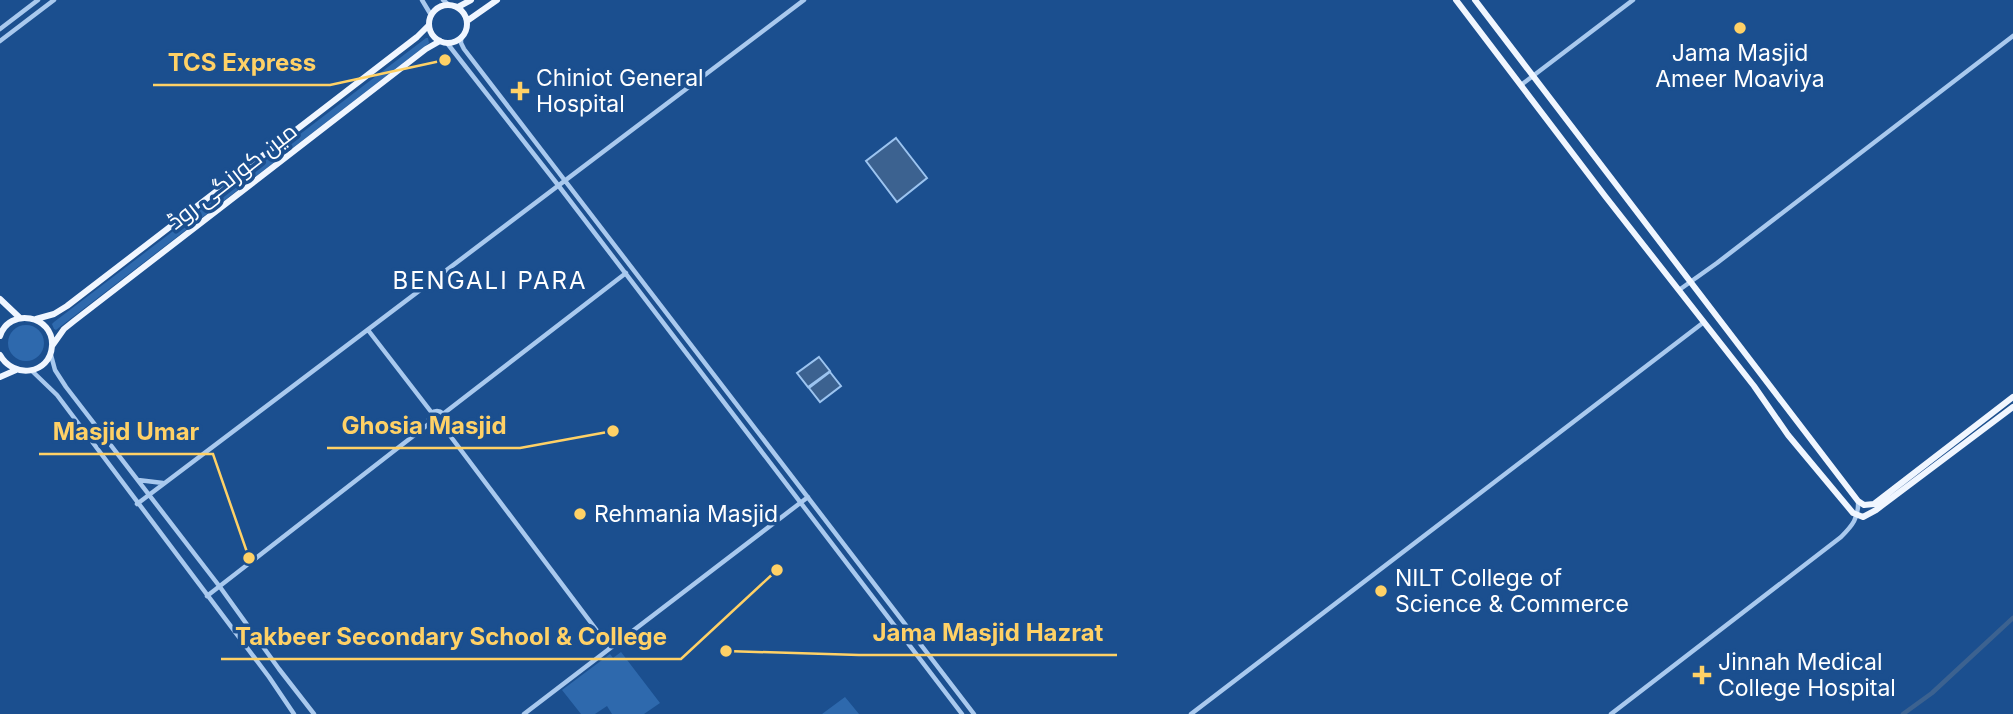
<svg xmlns="http://www.w3.org/2000/svg" width="2013" height="714" font-family="Inter,Cairo,sans-serif">
<style>
.green{fill:#2e69ad}
.water{fill:#3c6290;stroke:#9cc4f0;stroke-width:2}
.lines{fill:none;stroke-linecap:round;stroke-linejoin:round}
.canal{stroke:#3c6290;stroke-width:4.5}
.minor{stroke:#a9c9ee;stroke-width:4.5}
.major{stroke:#f0f6ff;stroke-width:6}
.poi-dot{fill:#ffd166;stroke:#1b4f8f;stroke-width:2.5}
.labels{text-anchor:middle;stroke-width:7;stroke-linejoin:round;paint-order:stroke}
.poi-label{font-size:23px;fill:#fff;stroke:#1b4f8f;text-anchor:start}
.street-label{font-size:23px;fill:#fff;stroke:#1b4f8f}
.neighbourhood-label{font-size:24px;letter-spacing:2px;fill:#fff;stroke:#1b4f8f}
.leader{fill:none;stroke:#ffd166;stroke-width:2.5}
.callout-dot{fill:#ffd166;stroke:#1b4f8f;stroke-width:2.5}
.callout-label{font-size:24px;text-anchor:middle;font-weight:bold;fill:#ffd166;stroke:#1b4f8f;stroke-width:7;stroke-linejoin:round;paint-order:stroke}
</style>
<rect width="100%" height="100%" fill="#1b4f8f"/>
<path class="green" d="M426 38H428L429 43 56 330 54 329 52 324 54 322Z
M8 343a18 18 0 1 1 36 0a18 18 0 1 1-36 0Z
M621 652 660 703 644 714H612L607 706 595 714H581L562 690 610 654 613 658Z
M845 697 859 714H822Z"/>
<path class="water" d="M896 138 927 178 897 202 866 161Z
M819 357 830 371 808 387 797 373Z
M830 372 841 386 820 402 809 388Z"/>
<g class="lines">
<path class="canal" d="M1903 714 1932 693 2013 618"/>
<path class="minor" d="M422 0 431 15
M443 0 449 5
M0 29 38 0
M461 37V43L464 49 974 714
M0 41 54 0
M447 43 558 185 962 714
M1521 85 1633 0
M1679 290 1717 263 2013 36
M368 330 432 413
M51 355 55 370 66 387 220 587 279 669 314 714
M32 371 57 395 269 677 294 714
M429 419a8 8 0 1 1 16 0a8 8 0 1 1-16 0Z
M443 414 626 273
M442 425 610 648
M138 480 163 483
M137 504 804 0
M207 596 430 423
M524 714 808 497
M1191 714 1704 322
M1611 714 1841 537C1852 526 1859 518 1858 501"/>
<path class="major" d="M1456 0 1605 196 1754 386 1788 435 1853 513 1863 517 1876 510 2013 407
M1475 0 1858 501 1864 505 1874 504 2013 397
M429 24a19 19 0 1 1 38 0a19 19 0 1 1-38 0Z
M458 7 471 0
M467 21 497 0
M0 299 20 318
M36 319 54 314 67 306 417 37 429 25
M0 336C9 307 54 315 52 346 50 375 13 379 0 355
M52 346 64 329 74 321 426 49 440 41
M0 377 16 370"/>
</g>
<g class="poi-dot">
<circle cx="1740" cy="28" r="7"/>
<path d="M516.5 80.5h7v7h7v7h-7v7h-7v-7h-7v-7h7z"/>
<circle cx="580" cy="514" r="7"/>
<circle cx="1381" cy="591" r="7"/>
<path d="M1698.5 664.5h7v7h7v7h-7v7h-7v-7h-7v-7h7z"/>
</g>
<g class="labels">
<g class="poi-label">
<text x="1740" y="61" text-anchor="middle">Jama Masjid<tspan x="1740" dy="26">Ameer Moaviya</tspan></text>
<text x="536" y="86">Chiniot General<tspan x="536" dy="26">Hospital</tspan></text>
<text x="594" y="522">Rehmania Masjid</text>
<text x="1395" y="586">NILT College of<tspan x="1395" dy="26">Science &amp; Commerce</tspan></text>
<text x="1718" y="670">Jinnah Medical<tspan x="1718" dy="26">College Hospital</tspan></text>
</g>
<g class="street-label">
<text transform="translate(232 176) rotate(-38)" y="8">مین کورنگی روڈ</text>
</g>
<g class="neighbourhood-label">
<text x="490" y="289">BENGALI PARA</text>
</g>
</g>
<path class="leader" d="M445 60L330 85H153M613 431L520 448H327M249 558L213 454H39M726 651L859 655H1117M777 570L681 659H221"/>
<g class="callout-dot">
<circle cx="445" cy="60" r="7"/>
<circle cx="613" cy="431" r="7"/>
<circle cx="249" cy="558" r="7"/>
<circle cx="726" cy="651" r="7"/>
<circle cx="777" cy="570" r="7"/>
</g>
<g class="callout-label">
<text x="242" y="71">TCS Express</text>
<text x="424" y="434">Ghosia Masjid</text>
<text x="126" y="440">Masjid Umar</text>
<text x="988" y="641">Jama Masjid Hazrat</text>
<text x="451" y="645">Takbeer Secondary School &amp; College</text>
</g>
</svg>
